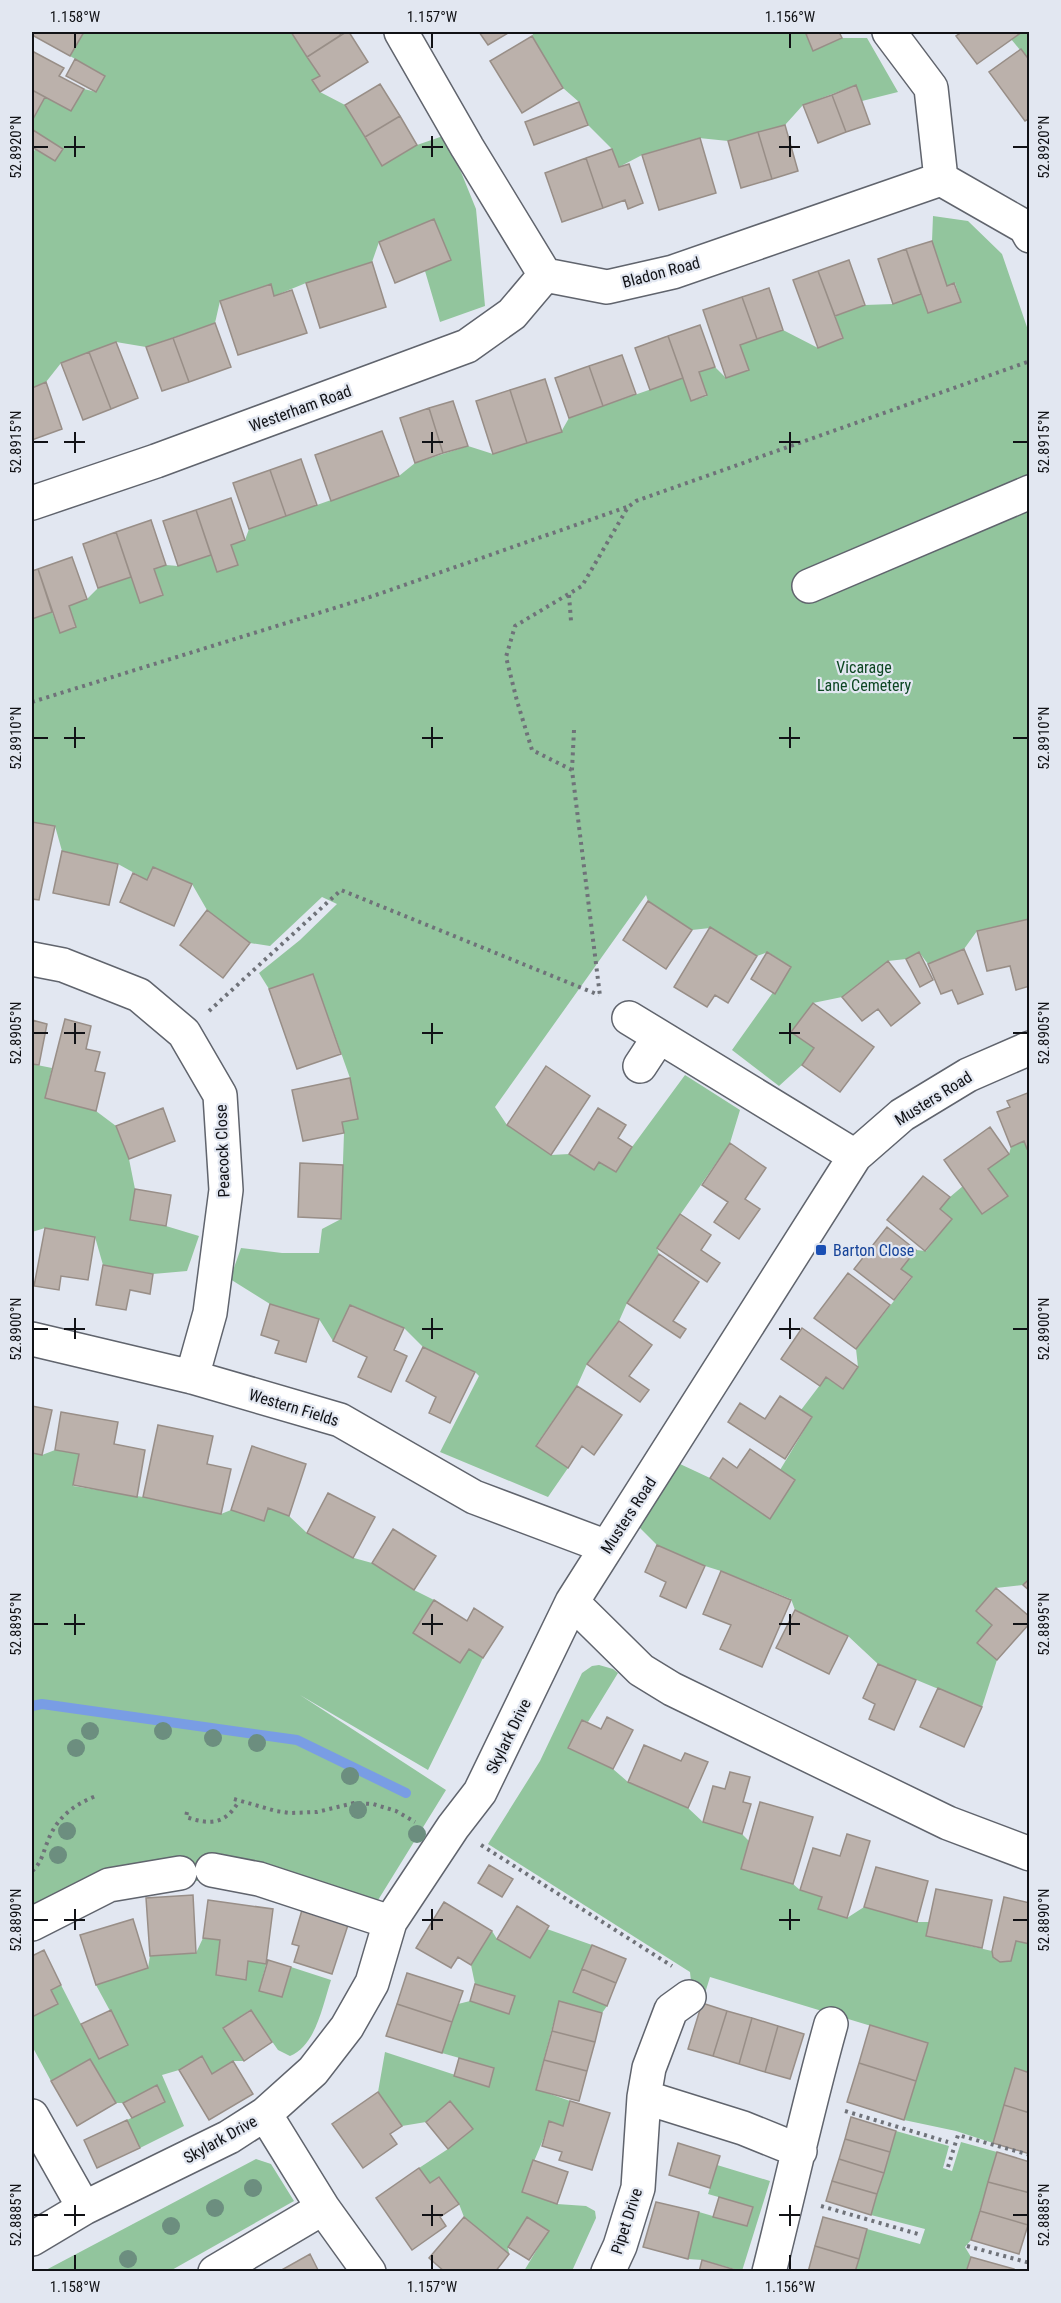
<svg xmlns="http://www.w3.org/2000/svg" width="1061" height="2303" font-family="'Roboto Condensed',sans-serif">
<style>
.green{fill:#92c59d}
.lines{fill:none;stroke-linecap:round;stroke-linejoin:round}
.stream{stroke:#799de4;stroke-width:10}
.building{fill:#bbb1ab;stroke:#988e87;stroke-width:1.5}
.minor-casing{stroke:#60646d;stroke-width:36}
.path{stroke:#6f7279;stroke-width:4;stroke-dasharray:3 4.5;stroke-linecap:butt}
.minor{stroke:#fff;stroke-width:33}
.tree{fill:#6c8e7f}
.ticks{fill:none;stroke:#111216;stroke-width:2}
.transit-dot{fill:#1a4fb4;stroke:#e2e7f1;stroke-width:2}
.labels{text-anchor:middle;stroke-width:4.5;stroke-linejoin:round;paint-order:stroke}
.street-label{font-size:16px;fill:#111216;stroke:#e2e7f1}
.park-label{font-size:16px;fill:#0c4621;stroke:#e2e7f1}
.transit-label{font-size:16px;fill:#164399;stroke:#e2e7f1;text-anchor:start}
.neatline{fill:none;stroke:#111216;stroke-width:2}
.ticks-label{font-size:15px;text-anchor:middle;fill:#111216}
</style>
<rect width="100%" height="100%" fill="#e2e7f1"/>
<path class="green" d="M84 32H291L320 76 313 81 320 92 345 105 382 165 417 145 446 135 476 209 485 306 440 322 425 271 451 260 434 219 379 242 372 262 306 283 274 296 270 284 220 301 215 323 146 347 116 342 61 363 46 382 32 388V156L35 149 55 161 63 149 33 130V119L45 97 71 111 84 89 96 92 105 76 70 56Z
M534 32H805L813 51 842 38H867L898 92 862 101 856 85 803 105 785 125 728 141 699 138 642 155 619 167 612 149 588 125 579 102 563 88 532 36Z
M1022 32H1029V61L1011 39Z
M933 216 968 221 1002 254 1029 333V919L977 931 964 949 928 964 919 952 906 959 888 961 842 997 813 1003 792 1032 814 1048 802 1065 779 1086 732 1050 791 967 768 952 757 956 710 928 692 930 648 901 646 895 495 1107 507 1125 551 1155 569 1154 594 1170 599 1162 632 1147 685 1075 740 1110 730 1143 657 1248 659 1254 627 1303 619 1321 587 1364 577 1386 536 1445 568 1468 548 1497 440 1452 479 1376 475 1372 423 1347 404 1328 351 1305 333 1341 319 1319 270 1304 230 1279 241 1248 282 1253H319L322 1229 341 1219 344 1133 342 1122 350 1078 313 974 269 989 259 973 300 940 337 904 322 897 270 946 250 943 207 910 192 884 153 867 147 880 118 864 62 851 55 826 32 822V619L52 612 60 632 76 627 69 606 87 599 98 588 131 577 140 603 163 595 154 569 166 565 178 566 211 555 217 571 237 565 231 545 245 540 249 529 399 476 415 463 468 446 493 454 561 432 569 418 683 378 691 401 707 396 699 372 715 367 726 378 749 370 740 345 783 330 818 348 843 338 835 316 865 305 893 304 921 294 928 313 961 302 955 283 947 286 932 241Z
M32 1064 52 1068 45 1098 96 1111 116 1126 129 1159 135 1189 130 1220 166 1226 199 1236 187 1271 153 1274 103 1265 95 1237 45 1228 32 1232Z
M1024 1141 1027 1149 1030 1148 1029 1578 1023 1585 996 1588 976 1611 992 1625 977 1643 997 1660 982 1707 878 1664 848 1636 795 1610 791 1599 721 1571 705 1566 657 1545 637 1525 680 1464 710 1478 770 1518 795 1480 780 1470 812 1417 801 1410 826 1377 843 1389 858 1367 856 1349 912 1278 901 1269 916 1250 926 1251 951 1219 940 1209 950 1197 963 1186 982 1214 1007 1197 988 1169 1009 1154 1011 1147Z
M55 1450 79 1454 73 1486 143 1497 221 1514 231 1510 264 1521 268 1508 289 1516 307 1533 354 1558 372 1563 414 1590 434 1600 413 1633 460 1663 469 1649 483 1658 428 1770 300 1695 446 1790 375 1905 266 1864 240 1860 203 1880 32 1907V1453L42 1455Z
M599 1665 613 1669 618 1673 588 1722 582 1720 569 1748 613 1769 628 1782 688 1808 703 1822 742 1834 749 1841 741 1869 793 1884 800 1890 822 1897 819 1909 847 1918 864 1907 917 1922H929L927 1936 992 1951 993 1957 1000 1962 1011 1961 1016 1941 1029 1944V2073L1015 2069 993 2143 956 2131 904 2120 927 2043 710 1977 702 2003 693 2000 690 1972 488 1844 540 1761 582 1673 592 1666Z
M547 1929 592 1945 573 1992 607 2006 602 2013 559 2002 536 2089 570 2101 563 2126 549 2122C542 2146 530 2168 522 2192L557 2204 586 2206 595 2211 596 2218 572 2271H524L548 2231 527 2217 508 2247 509 2254 464 2217 459 2204 439 2177 430 2183 419 2168 448 2149 473 2129 451 2102 426 2122 402 2126 378 2092 385 2052 489 2086 494 2068 442 2053 458 2004 470 2001 509 2014 475 1984 471 1965 492 1931 497 1939 530 1958Z
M203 1938 220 1940 216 1975 246 1980 248 1961 266 1964 259 1991 282 1997 291 1967 331 1980C323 2004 316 2046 290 2056L278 2050 250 2010 223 2028 244 2061H233L212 2074 201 2057 179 2070 162 2075 184 2126 140 2148 127 2120 165 2102 156 2086 123 2103H116L90 2059 51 2081 32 2046V2017L58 2004 51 1990 61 1985 99 2059 128 2044 96 1985 148 1968 150 1956 196 1953Z
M896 2131 949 2146 943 2168 952 2171 961 2142 997 2152 971 2240 965 2247 971 2257 966 2271 855 2272 867 2229 920 2244 925 2229 871 2215Z
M256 2159 271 2164 294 2201 170 2271H44Z
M717 2165 770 2181 742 2271 702 2260 688 2259 699 2212 747 2226 753 2207 708 2194Z"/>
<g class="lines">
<path class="stream" d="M32 1706 42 1704 297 1740 406 1793"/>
</g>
<path class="building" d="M34 32H84L70 56 32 35Z
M291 32H338L341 35 307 57Z
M346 32H349L368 62 320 92 312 80 320 76 307 57Z
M479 32H510L488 45Z
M812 32H839L842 38 813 51 806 34Z
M962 32H1022L977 64 956 36Z
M532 36 563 88 522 113 490 61Z
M1021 49 1030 61V118L1025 121 989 72Z
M32 51 64 68 59 76 84 89 71 111 32 90Z
M75 59 105 76 96 92 66 76Z
M380 84 400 116 365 137 345 105Z
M856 85 870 124 846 132 832 95Z
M32 90 45 97 33 119H32Z
M832 95 846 132 818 143 803 105Z
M579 102 588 125 534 145 525 122Z
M400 116 417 145 382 166 365 137Z
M785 125 798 171 772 179 758 132Z
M33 130 63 149 55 161 32 147Z
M758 132 772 179 741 188 728 141Z
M700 138 716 193 659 210 642 155Z
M612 149 619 167 629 164 643 203 628 209 625 200 603 208 586 158Z
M586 158 603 208 562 222 545 173Z
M434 219 451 260 395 283 379 242Z
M932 241 947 286 954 283 961 302 928 313 906 249Z
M906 249 921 294 893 304 878 259Z
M849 260 865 305 835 316 818 271Z
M372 262 386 307 320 328 306 283Z
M818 271 843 338 818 348 793 280Z
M271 284 274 296 292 290 307 333 238 355 220 301Z
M769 288 783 330 757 339 742 297Z
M742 297 757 339 740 345 749 370 726 378 703 310Z
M215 323 231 367 189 382 173 338Z
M700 325 715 367 699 372 707 395 691 401 668 336Z
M668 336 683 378 650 390 635 348Z
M173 338 189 382 162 391 146 347Z
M116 342 138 398 111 409 89 352Z
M89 352 111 409 83 420 61 363Z
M622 355 636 394 603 406 589 366Z
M589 366 603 406 569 418 555 378Z
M545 379 562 432 527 443 510 390Z
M46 382 62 429 32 440V388Z
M510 390 527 443 493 454 476 401Z
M453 401 468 446 443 453 429 408Z
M429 408 443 453 415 463 400 418Z
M382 431 399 476 331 501 315 455Z
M301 459 317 505 286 516 270 470Z
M270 470 286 516 249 529 233 483Z
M231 498 245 540 231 545 238 565 217 572 196 510Z
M196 510 211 555 178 566 163 521Z
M151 520 166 565 154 569 163 595 140 603 116 532Z
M116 532 131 577 98 588 83 544Z
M72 557 87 599 69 606 76 627 60 633 38 569Z
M38 569 52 612 32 619V571Z
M32 822 55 826 39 900 32 899Z
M62 851 118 864 109 905 53 893Z
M153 867 192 884 174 926 120 902 133 873 147 880Z
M648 901 692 930 666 969 623 940Z
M207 910 250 943 223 978 180 945Z
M1029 919 1030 986 1016 990 1010 966 987 971 977 931Z
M710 927 757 956 728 1003 715 995 707 1007 674 987Z
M964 949 983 994 958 1004 952 990 941 994 928 964Z
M767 952 791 967 775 994 751 979Z
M919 952 933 980 920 987 906 959Z
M888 961 920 1003 891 1026 878 1009 862 1021 842 997Z
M313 974 341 1054 297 1069 269 989Z
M813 1003 874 1047 840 1092 802 1065 814 1048 791 1032Z
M65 1019 91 1026 86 1049 100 1052 95 1071 105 1073 96 1111 45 1098Z
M32 1020 47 1024 39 1065 32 1064Z
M546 1066 590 1096 551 1155 507 1125Z
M350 1078 358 1119 342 1122 344 1133 303 1141 292 1090Z
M1030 1092V1148L1027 1149 1024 1141 1011 1147 997 1112 1010 1107 1007 1101Z
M163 1108 175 1141 129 1159 116 1126Z
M598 1108 626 1125 618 1138 632 1147 616 1172 599 1162 594 1170 569 1154Z
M990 1127 1009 1154 988 1169 1008 1196 982 1214 944 1160Z
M730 1143 766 1168 745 1199 760 1209 739 1239 714 1222 728 1202 702 1185Z
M300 1163 343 1165 341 1219 298 1217Z
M923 1176 950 1197 940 1209 952 1219 925 1251 887 1220Z
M135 1189 171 1195 166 1226 130 1220Z
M680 1214 711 1235 701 1250 720 1263 707 1282 657 1248Z
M887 1227 916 1250 901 1269 912 1277 894 1300 854 1269Z
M45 1228 95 1237 88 1280 61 1276 59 1290 34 1286Z
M659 1254 699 1282 673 1321 686 1329 680 1338 627 1303Z
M103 1265 153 1274 150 1294 130 1290 126 1310 96 1305Z
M848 1273 890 1305 856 1349 814 1318Z
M270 1304 319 1319 306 1362 275 1353 279 1341 261 1335Z
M350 1305 404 1328 394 1350 407 1356 391 1392 358 1377 367 1357 333 1341Z
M619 1321 652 1345 629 1376 649 1390 640 1402 587 1364Z
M802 1328 858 1367 843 1389 826 1377 820 1386 781 1359Z
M423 1347 475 1372 450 1423 429 1413 436 1397 406 1381Z
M577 1386 622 1415 594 1455 582 1446 568 1468 536 1446Z
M780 1396 812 1417 785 1459 728 1422 740 1403 765 1419Z
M32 1406 52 1410 42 1455 32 1453Z
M61 1412 118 1422 114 1444 145 1450 137 1497 73 1485 79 1454 55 1450Z
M158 1425 213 1436 207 1464 231 1469 221 1514 143 1497Z
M252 1446 306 1464 289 1516 268 1508 264 1521 231 1510Z
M750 1449 795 1480 770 1519 710 1478 723 1458 737 1468Z
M328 1493 375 1517 353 1558 307 1533Z
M393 1529 436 1556 414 1590 372 1563Z
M657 1545 705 1566 686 1608 660 1596 666 1582 645 1572Z
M721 1571 791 1600 762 1667 720 1649 731 1625 703 1614Z
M1030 1578V1591L1023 1585Z
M996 1588 1030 1617V1623L997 1660 977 1643 992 1625 976 1611Z
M434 1600 467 1621 474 1608 503 1627 483 1658 469 1649 460 1663 413 1633Z
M795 1610 848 1636 829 1674 776 1648Z
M878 1664 916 1680 894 1730 869 1719 875 1704 863 1698Z
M938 1688 982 1707 964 1747 920 1727Z
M607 1717 633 1730 613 1769 568 1748 582 1720 601 1729Z
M644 1745 681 1761 685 1753 708 1762 688 1808 628 1782Z
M730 1772 750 1777 743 1802 751 1804 742 1834 703 1822 713 1786 725 1789Z
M760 1802 813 1817 793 1884 741 1869Z
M847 1834 870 1841 847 1918 818 1909 822 1897 800 1890 813 1848 840 1856Z
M489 1865 513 1879 502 1897 478 1883Z
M876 1867 928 1881 917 1922 864 1907Z
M936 1889 992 1900 982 1948 926 1936Z
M193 1895 196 1953 150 1956 146 1898Z
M1004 1897 1030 1903V1944L1016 1941 1011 1961 1000 1962 993 1957 992 1951Z
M208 1900 273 1909 266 1964 248 1961 246 1980 216 1975 220 1940 203 1938Z
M444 1902 492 1931 471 1965 458 1957 451 1968 416 1948Z
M517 1906 549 1926 530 1958 497 1939Z
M302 1910 348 1925 332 1974 294 1962 299 1946 292 1944Z
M133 1919 148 1968 96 1985 80 1935Z
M592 1945 626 1959 616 1983 582 1969Z
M44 1950 61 1985 51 1990 58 2004 32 2017V1956Z
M268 1960 291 1967 282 1997 259 1991Z
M582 1969 616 1983 607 2006 573 1992Z
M407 1973 463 1991 452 2022 397 2004Z
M475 1984 515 1996 509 2014 470 2001Z
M559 2001 602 2013 595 2042 552 2031Z
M702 2003 727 2011 713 2056 688 2049Z
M397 2004 452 2022 442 2053 386 2036Z
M111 2010 128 2045 99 2059 81 2024Z
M251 2010 272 2042 244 2061 223 2028Z
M727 2011 752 2018 739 2064 713 2056Z
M752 2018 778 2026 765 2072 739 2064Z
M870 2025 928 2043 916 2081 859 2063Z
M778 2026 804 2034 790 2079 765 2072Z
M552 2031 595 2042 587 2071 544 2060Z
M202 2056 212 2074 233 2061 253 2094 209 2120 179 2070Z
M459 2058 494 2068 489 2087 454 2076Z
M90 2059 116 2103 77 2126 51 2081Z
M544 2060 587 2071 579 2101 536 2090Z
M859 2063 916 2081 904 2120 847 2102Z
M1015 2068 1030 2073V2113L1004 2105Z
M157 2085 165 2102 132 2118 123 2103Z
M378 2092 402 2126 390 2134 397 2144 363 2168 332 2124Z
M450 2101 473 2129 448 2149 426 2122Z
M570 2101 610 2113 592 2170 559 2160 562 2152 542 2146 549 2121 563 2126Z
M1004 2105 1030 2113V2154L993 2143Z
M851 2117 896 2131 890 2152 845 2139Z
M127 2120 140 2148 97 2168 84 2140Z
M845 2139 890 2152 884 2173 839 2159Z
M678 2143 720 2156 710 2188 669 2175Z
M997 2152 1030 2162V2193L988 2182Z
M839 2159 884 2173 877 2194 832 2181Z
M533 2160 568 2172 557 2204 522 2192Z
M419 2168 430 2183 439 2177 459 2204 440 2217 446 2226 412 2250 376 2198Z
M832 2181 877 2194 871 2215 826 2201Z
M988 2182 1030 2193 1028 2225 980 2211Z
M719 2197 753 2207 747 2226 713 2217Z
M656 2202 699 2212 688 2259 643 2247Z
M980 2211 1028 2225 1019 2254 971 2240Z
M464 2217 509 2254 495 2272H445L429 2258Z
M527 2217 549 2231 529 2260 508 2247Z
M823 2217 867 2229 859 2259 815 2246Z
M815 2246 859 2259 855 2272H808Z
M310 2254 319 2272H278Z
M971 2257 1014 2269 1013 2272H966Z
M702 2260 736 2270V2272H699Z"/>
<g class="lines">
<g class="minor-casing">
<path id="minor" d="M401 32 467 147 545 275 607 287 673 272 941 179 1025 227 1030 236
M889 32 931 88 941 179
M32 503 156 461 467 346 512 314 545 275
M809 586 1030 492
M32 959 63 965 139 995 184 1033 220 1095 226 1190 210 1313 192 1377
M629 1018 855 1156
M640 1066 659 1037
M32 1339 192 1377 340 1420 474 1497 607 1547
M572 1602 641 1670 672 1689 948 1823 1030 1854
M212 1870 259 1879 390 1922
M32 1924 109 1885 180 1873
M644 2097 743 2128 800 2151
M265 2114 323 2208 369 2272
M32 2116 84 2208
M32 2239 84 2208 229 2137 265 2114 313 2071 347 2027 372 1983 390 1922 453 1827 480 1792 572 1602 855 1156 902 1115 968 1075 1030 1048
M215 2272 323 2208
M608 2272 620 2246 638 2188 644 2097 649 2068 671 2010 689 1997
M769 2272C790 2189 808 2106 831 2024"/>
</g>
<path class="path" d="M569 595 571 621
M32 702 370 597 627 507
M574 730 572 770 600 996
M572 770 532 750 517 701 506 657 515 626 582 586 628 507 636 501 1030 361
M209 1011 341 890 599 995
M234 1799 276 1811 290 1813 317 1812 354 1803 373 1804 396 1811 415 1822
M187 1812 186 1817C210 1825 225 1825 239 1801
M481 1845 672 1966
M32 1871C41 1864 43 1853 47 1843 56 1818 73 1805 96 1796
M845 2111 948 2142
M948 2167 958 2135 1030 2155
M821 2206 918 2234
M967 2246 1030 2263"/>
<use href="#minor" class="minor"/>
</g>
<g class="tree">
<circle cx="90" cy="1731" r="9"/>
<circle cx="163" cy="1731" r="9"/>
<circle cx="213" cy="1738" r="9"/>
<circle cx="257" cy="1743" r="9"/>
<circle cx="76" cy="1748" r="9"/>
<circle cx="350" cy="1776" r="9"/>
<circle cx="358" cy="1810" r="9"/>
<circle cx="67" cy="1831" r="9"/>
<circle cx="417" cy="1834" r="9"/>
<circle cx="58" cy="1855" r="9"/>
<circle cx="253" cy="2188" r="9"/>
<circle cx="215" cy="2208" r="9"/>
<circle cx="171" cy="2226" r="9"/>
<circle cx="128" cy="2259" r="9"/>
</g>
<path class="ticks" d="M75 33V48M432 33V48M790 33V48M75 136V157M432 136V157M790 136V157M33 147H48M64 147H85M422 147H443M779 147H800M1013 147H1028M75 432V453M432 432V453M790 432V453M33 442H48M64 442H85M422 442H443M779 442H800M1013 442H1028M75 727V748M432 727V748M790 727V748M33 738H48M64 738H85M422 738H443M779 738H800M1013 738H1028M75 1023V1044M432 1023V1044M790 1023V1044M33 1033H48M64 1033H85M422 1033H443M779 1033H800M1013 1033H1028M75 1318V1339M432 1318V1339M790 1318V1339M33 1329H48M64 1329H85M422 1329H443M779 1329H800M1013 1329H1028M75 1614V1635M432 1614V1635M790 1614V1635M33 1624H48M64 1624H85M422 1624H443M779 1624H800M1013 1624H1028M75 1909V1930M432 1909V1930M790 1909V1930M33 1920H48M64 1920H85M422 1920H443M779 1920H800M1013 1920H1028M75 2205V2226M432 2205V2226M790 2205V2226M33 2215H48M64 2215H85M422 2215H443M779 2215H800M1013 2215H1028M75 2255V2270M432 2255V2270M790 2255V2270"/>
<rect class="transit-dot" x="815" y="1244" width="12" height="12" rx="3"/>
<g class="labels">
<g class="street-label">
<text transform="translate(661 272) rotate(-15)" y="6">Bladon Road</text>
<text transform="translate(300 408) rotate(-20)" y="6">Westerham Road</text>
<text transform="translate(933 1098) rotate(-32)" y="6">Musters Road</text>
<text transform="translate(222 1151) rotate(-92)" y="6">Peacock Close</text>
<text transform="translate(294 1407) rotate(17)" y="6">Western Fields</text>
<text transform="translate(628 1515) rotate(-57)" y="6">Musters Road</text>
<text transform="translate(508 1736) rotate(-64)" y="6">Skylark Drive</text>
<text transform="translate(220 2139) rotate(-29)" y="6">Skylark Drive</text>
<text transform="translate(626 2221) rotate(-72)" y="6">Pipet Drive</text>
</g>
<g class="park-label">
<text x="864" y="673">Vicarage<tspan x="864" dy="18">Lane Cemetery</tspan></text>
</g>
<g class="transit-label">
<text x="833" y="1256">Barton Close</text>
</g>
</g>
<rect width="1061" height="2303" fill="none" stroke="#e2e7f1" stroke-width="66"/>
<rect x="33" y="33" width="995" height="2237" class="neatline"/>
<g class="ticks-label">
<text x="75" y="22">1.158°W</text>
<text x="432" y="22">1.157°W</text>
<text x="790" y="22">1.156°W</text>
<text transform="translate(16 147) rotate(-90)" y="5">52.8920°N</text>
<text transform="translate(1044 147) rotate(-90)" y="5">52.8920°N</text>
<text transform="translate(16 442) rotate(-90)" y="5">52.8915°N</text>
<text transform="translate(1044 442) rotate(-90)" y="5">52.8915°N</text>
<text transform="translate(16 738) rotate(-90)" y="5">52.8910°N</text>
<text transform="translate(1044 738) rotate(-90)" y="5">52.8910°N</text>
<text transform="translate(16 1033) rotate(-90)" y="5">52.8905°N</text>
<text transform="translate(1044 1033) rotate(-90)" y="5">52.8905°N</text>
<text transform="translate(16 1329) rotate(-90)" y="5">52.8900°N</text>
<text transform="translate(1044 1329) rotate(-90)" y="5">52.8900°N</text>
<text transform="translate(16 1624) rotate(-90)" y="5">52.8895°N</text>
<text transform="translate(1044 1624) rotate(-90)" y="5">52.8895°N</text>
<text transform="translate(16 1920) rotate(-90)" y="5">52.8890°N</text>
<text transform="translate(1044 1920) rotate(-90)" y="5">52.8890°N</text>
<text transform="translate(16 2215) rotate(-90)" y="5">52.8885°N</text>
<text transform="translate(1044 2215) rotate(-90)" y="5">52.8885°N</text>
<text x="75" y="2292">1.158°W</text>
<text x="432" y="2292">1.157°W</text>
<text x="790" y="2292">1.156°W</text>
</g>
</svg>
